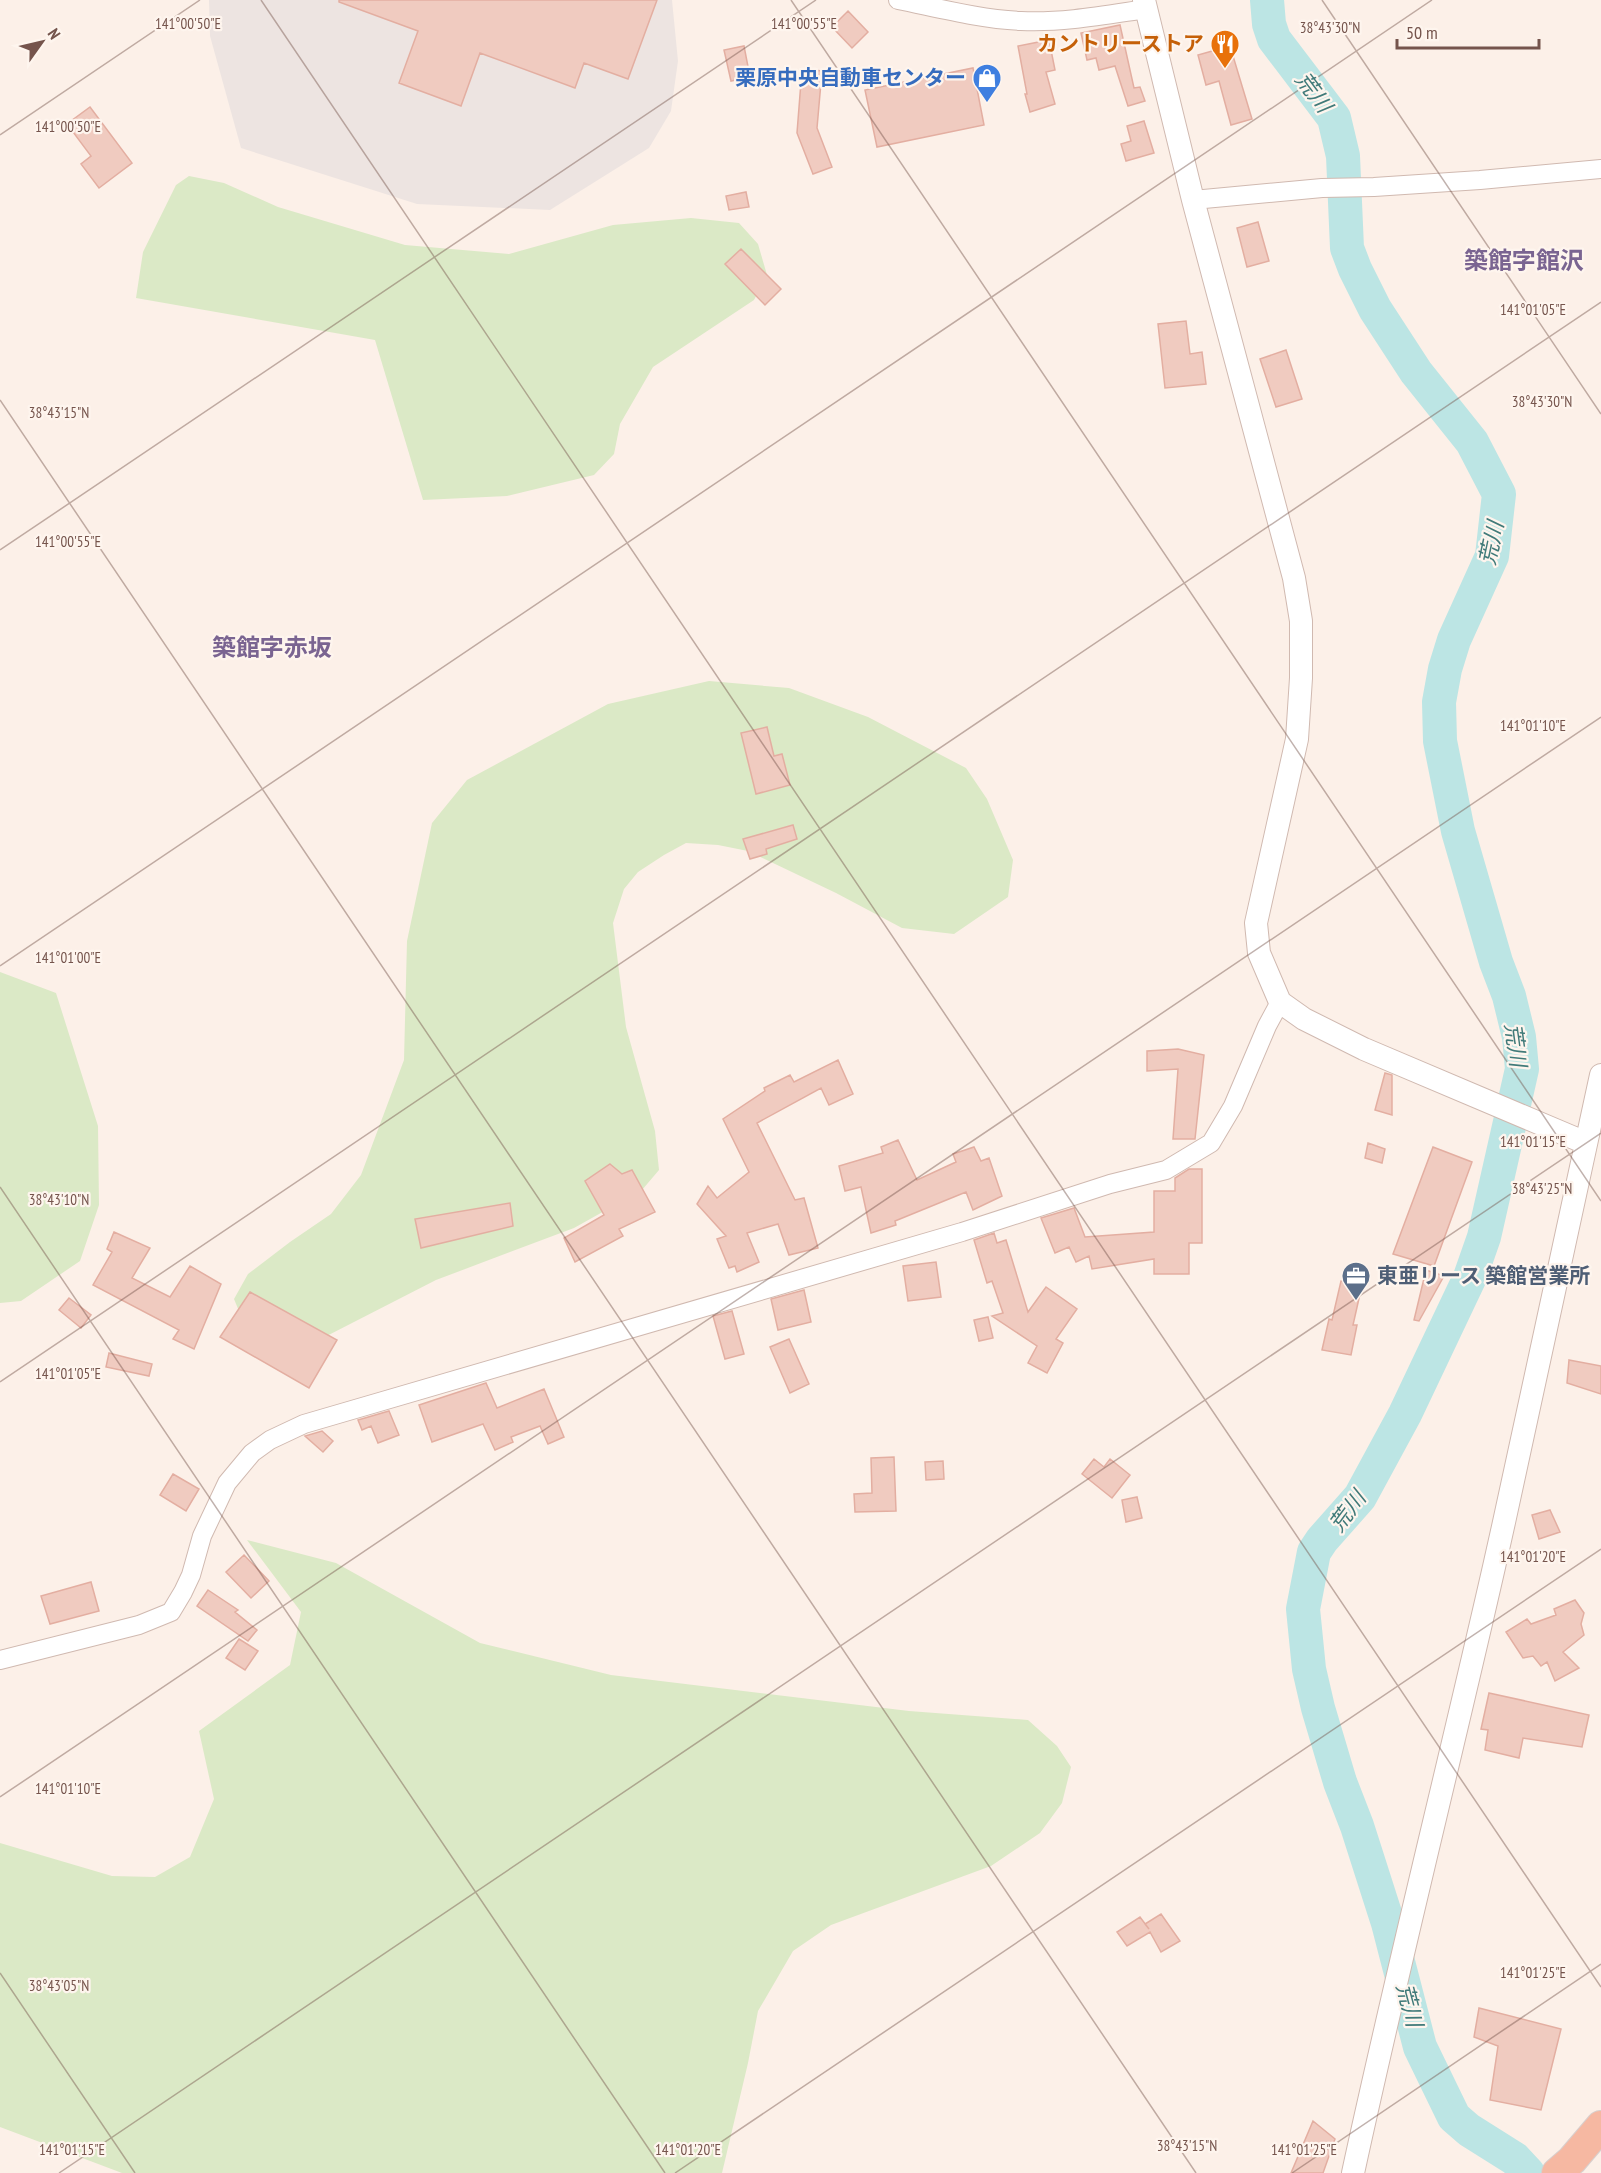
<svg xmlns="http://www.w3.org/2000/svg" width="1601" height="2173" font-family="'PT Sans Narrow','Noto Sans JP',sans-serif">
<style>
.industrial{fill:#ede4e1}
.green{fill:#dbe9c6}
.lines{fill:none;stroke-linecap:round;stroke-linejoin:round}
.river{stroke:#bce5e4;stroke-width:34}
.building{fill:#f0cbc0;stroke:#e3aea1;stroke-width:1.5}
.minor-casing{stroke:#d0b9b0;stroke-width:20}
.tertiary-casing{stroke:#d0b9b0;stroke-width:24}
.trunk-casing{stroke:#d8cfcd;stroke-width:32}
.minor{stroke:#fff;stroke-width:18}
.tertiary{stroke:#fff;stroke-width:22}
.trunk{stroke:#f6b8a2;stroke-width:30}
.ticks{fill:none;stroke:#75544c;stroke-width:1.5;stroke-opacity:0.45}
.labels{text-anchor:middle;stroke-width:4.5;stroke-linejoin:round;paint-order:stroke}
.food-label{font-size:21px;font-weight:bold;fill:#c56008;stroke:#fef5ee;text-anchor:end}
.shop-label{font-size:21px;font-weight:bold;fill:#366cbe;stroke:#fef5ee;text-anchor:end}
.service-label{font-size:21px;font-weight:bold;fill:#4e5e75;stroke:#fef5ee;text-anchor:start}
.water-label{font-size:22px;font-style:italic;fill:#407a79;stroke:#fef5ee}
.quarter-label{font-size:24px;font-weight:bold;fill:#7a6491;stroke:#fef5ee}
.ticks-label{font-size:15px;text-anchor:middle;fill:#75544c;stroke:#fef5ee;stroke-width:4.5;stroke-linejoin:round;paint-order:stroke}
</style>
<rect width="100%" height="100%" fill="#fcf0e8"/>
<path class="industrial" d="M209 0H672L678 61 671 111 649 148 550 210 417 204 241 148 210 36Z"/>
<path class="green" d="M189 176 224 183 278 207 405 245 509 254 613 225 691 218 739 223 758 244 767 275 754 300 653 367 620 424 614 454 594 475 507 496 423 500 375 340 136 298 143 252 176 185Z
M709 681 789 688 868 717 966 768 987 799 1013 860 1008 897 954 934 902 928 836 893 748 851 718 845 686 843 664 855 638 872 624 889 613 923 626 1027 655 1131 659 1170 642 1190 574 1228 436 1280 313 1343 246 1328 234 1299 248 1274 290 1242 331 1214 361 1175 404 1060 407 941 432 823 467 780 608 704Z
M0 972 56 993 98 1126 99 1205 80 1261 21 1301 0 1303Z
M247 1540 336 1563 480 1643 611 1675 909 1711 1028 1720 1057 1746 1071 1767 1062 1803 1040 1833 991 1866 831 1925 793 1951 758 2011 748 2063 722 2173H122L0 2127V1843L112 1876 155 1877 190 1857 214 1799 199 1731 290 1665 301 1612Z"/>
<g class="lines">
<path class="river" d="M1267 0 1269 24 1274 39 1334 118 1343 156 1347 248 1355 269 1375 309 1416 372 1472 442 1499 494 1492 556 1454 640 1445 669 1439 702 1440 741 1458 831 1496 962 1509 996 1519 1037 1522 1069 1484 1237 1470 1277 1405 1414 1360 1497 1322 1540 1314 1552 1303 1609 1309 1669 1318 1708 1340 1782 1357 1826 1388 1923 1420 2047 1454 2117 1469 2130 1515 2159 1528 2173"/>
</g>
<path class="building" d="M339 0H657L628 79 584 63 575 88 480 53 461 106 399 83 418 31 339 2Z
M848 11 868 32 852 48 832 27Z
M1120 25 1134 88 1140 87 1145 101 1128 106 1115 66 1099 70 1096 58 1087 60 1081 33Z
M1049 40 1055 70 1046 72 1055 104 1030 112 1025 94H1027L1018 46Z
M744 46 750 77 731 81 724 50Z
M1230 46 1252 119 1231 125 1219 81 1206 85 1198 55Z
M973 68 984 125 877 147 865 90Z
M802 69 822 71 817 128 832 167 813 174 797 133Z
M90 107 132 163 99 188 81 164 91 156 67 124Z
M1144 121 1154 153 1126 161 1121 144 1131 141 1127 126Z
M746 192 749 207 729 210 726 196Z
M1258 222 1269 261 1247 267 1237 228Z
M741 249 781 289 765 305 725 264Z
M1186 321 1190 354 1202 352 1206 384 1165 388 1158 324Z
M1286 350 1302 399 1276 407 1260 359Z
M767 727 774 756 782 754 790 785 756 794 741 733Z
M793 825 797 839 766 849 767 854 750 859 743 839Z
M1178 1049 1204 1055 1195 1139H1173L1178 1069 1147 1071V1051Z
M838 1060 853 1094 829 1105 821 1088 757 1123 795 1200 804 1198 818 1248 789 1255 778 1224 747 1233 759 1262 737 1272 735 1266 729 1268 717 1239 726 1236 697 1204 708 1186 717 1198 749 1172 723 1119 765 1091 764 1088 790 1075 794 1082Z
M1385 1073 1392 1075V1115L1375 1110Z
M898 1140 917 1180 956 1162 953 1154 974 1147 981 1161 989 1158 1002 1196 973 1210 966 1192 895 1221 896 1225 871 1233 861 1187 845 1191 839 1166 883 1153 881 1147Z
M1368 1143 1385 1149 1382 1163 1365 1158Z
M1433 1147 1472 1162 1434 1266 1393 1254Z
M610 1164 622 1174 632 1170 655 1212 619 1229 623 1236 575 1262 564 1238 604 1215 585 1181Z
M1189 1169H1202V1243H1189V1274H1154V1259L1092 1269 1089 1256 1076 1262 1069 1247 1055 1253 1041 1218 1074 1208 1085 1237 1154 1232V1191H1175V1178Z
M510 1203 513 1226 421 1248 415 1219Z
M114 1232 150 1248 132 1278 170 1297 190 1266 221 1284 194 1349 173 1339 179 1330 93 1285 112 1252 107 1249Z
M994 1233 997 1243 1006 1240 1028 1312 1046 1287 1077 1309 1056 1339 1063 1343 1047 1373 1028 1363 1037 1346 992 1316 1003 1313 992 1281 987 1283 974 1240Z
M936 1262 941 1297 908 1301 903 1266Z
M1426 1270 1444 1276 1419 1321 1414 1320Z
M1341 1281 1362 1285 1353 1325H1357L1351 1355 1322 1350 1329 1319 1332 1320Z
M804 1290 811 1322 778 1330 771 1299Z
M250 1292 337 1340 309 1388 220 1337Z
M69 1298 91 1315 81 1328 59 1310Z
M732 1311 744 1354 725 1359 713 1316Z
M988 1317 993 1338 979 1341 974 1320Z
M789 1339 809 1384 790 1393 770 1347Z
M109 1353 152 1364 149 1376 106 1367Z
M1569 1360 1601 1366V1394L1567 1383Z
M486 1383 497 1408 544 1389 564 1437 548 1444 540 1426 511 1437 513 1442 495 1450 483 1424 432 1442 419 1405Z
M389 1411 399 1435 378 1443 371 1426 362 1430 358 1420Z
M322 1431 333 1441 323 1452 305 1436Z
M894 1457 896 1511 855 1512 854 1494 872 1493 871 1458Z
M1094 1459 1104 1467 1110 1459 1130 1475 1112 1498 1082 1474Z
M943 1461 944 1479 926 1480 925 1462Z
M173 1474 199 1489 186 1511 160 1495Z
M1137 1497 1142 1518 1126 1522 1122 1500Z
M1550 1510 1560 1532 1539 1539 1532 1515Z
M244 1555 269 1581 251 1598 226 1572Z
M91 1582 99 1611 50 1624 41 1596Z
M208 1590 238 1610 235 1612 257 1630 248 1641 197 1606Z
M1575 1600 1584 1613 1581 1624 1584 1635 1563 1652 1579 1668 1555 1681 1547 1662 1541 1666 1533 1656 1523 1658 1506 1632 1527 1619 1531 1624 1556 1615 1554 1609Z
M239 1639 258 1651 245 1670 226 1658Z
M1489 1693 1589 1715 1582 1747 1523 1738 1519 1758 1485 1750 1488 1730 1481 1729Z
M1161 1914 1180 1941 1161 1952 1150 1932 1127 1946 1117 1932 1140 1917 1149 1929 1145 1924Z
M1479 2008 1561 2029 1541 2110 1490 2100 1498 2046 1474 2037Z
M1313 2121 1335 2139 1323 2173H1291Z"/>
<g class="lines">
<g class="minor-casing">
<path id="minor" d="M898 0C938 8 980 19 1021 21 1063 23 1105 15 1146 9
M1193 200 1322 188 1374 187 1480 180 1601 169
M0 1660 139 1625 171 1612 183 1592 191 1575 202 1536 227 1483 252 1453 270 1440 304 1424 962 1232 1110 1184 1166 1170 1211 1143 1233 1106 1267 1026 1280 1002"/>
</g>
<g class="tertiary-casing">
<path id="tertiary" d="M1144 0 1193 200 1294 578 1301 621V678L1297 739 1256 923 1259 953 1280 1002 1304 1019 1364 1049 1586 1143
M1353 2173C1397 1970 1448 1769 1494 1567 1531 1403 1564 1238 1601 1075"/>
</g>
<g class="trunk-casing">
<path id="trunk" d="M1557 2173 1572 2160 1601 2126"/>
</g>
<use href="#minor" class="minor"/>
<use href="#tertiary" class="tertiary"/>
<use href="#trunk" class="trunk"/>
</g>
<path class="ticks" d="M261 0 1601 1987M791 0 1601 1201M1322 0 1601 414M0 135 200 0M0 400 1196 2173M0 550 816 0M0 966 1432 0M0 1187 665 2173M0 1382 1601 302M0 1797 1601 717M0 1973 135 2173M59 2173 1601 1133M675 2173 1601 1549M1292 2173 1601 1964"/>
<defs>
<g id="restaurant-pin" transform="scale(1.5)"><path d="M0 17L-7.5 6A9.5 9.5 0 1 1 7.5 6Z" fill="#e8710a" stroke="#fef5ee"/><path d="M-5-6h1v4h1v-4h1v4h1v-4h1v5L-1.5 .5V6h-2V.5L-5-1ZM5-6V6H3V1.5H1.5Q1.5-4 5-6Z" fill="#fff"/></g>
<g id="shop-pin" transform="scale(1.5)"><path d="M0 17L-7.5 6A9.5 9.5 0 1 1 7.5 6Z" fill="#3f7fe0" stroke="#fef5ee"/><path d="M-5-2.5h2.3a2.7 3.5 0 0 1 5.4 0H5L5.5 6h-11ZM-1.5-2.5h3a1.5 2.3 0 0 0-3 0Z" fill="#fff"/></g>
<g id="office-pin" transform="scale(1.5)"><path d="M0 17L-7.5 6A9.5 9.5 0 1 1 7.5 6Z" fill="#5c6f8a" stroke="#fef5ee"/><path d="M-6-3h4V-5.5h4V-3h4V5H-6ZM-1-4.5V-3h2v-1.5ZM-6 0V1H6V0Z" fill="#fff"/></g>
</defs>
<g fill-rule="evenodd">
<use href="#restaurant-pin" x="1225" y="44"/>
<use href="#shop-pin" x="987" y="78"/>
<use href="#office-pin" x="1356" y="1276"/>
</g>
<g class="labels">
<g class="food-label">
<text x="1204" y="51">カントリーストア</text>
</g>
<g class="shop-label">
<text x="966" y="85">栗原中央自動車センター</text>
</g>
<g class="service-label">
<text x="1377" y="1283">東亜リース 築館営業所</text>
</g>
<g class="water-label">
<text transform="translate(1314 92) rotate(53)" y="8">荒川</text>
<text transform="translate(1491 543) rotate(-78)" y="8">荒川</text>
<text transform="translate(1516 1045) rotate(82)" y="8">荒川</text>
<text transform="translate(1347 1511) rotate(-53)" y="8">荒川</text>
<text transform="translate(1410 2005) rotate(75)" y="8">荒川</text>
</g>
<g class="quarter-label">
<text x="1524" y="269">築館字館沢</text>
<text x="272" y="656">築館字赤坂</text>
</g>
</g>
<g class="ticks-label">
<text x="188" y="29">141°00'50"E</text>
<text x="804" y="29">141°00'55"E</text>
<text x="1330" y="33">38°43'30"N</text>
<text x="68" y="132">141°00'50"E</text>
<text x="1533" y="315">141°01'05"E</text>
<text x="1542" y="407">38°43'30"N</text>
<text x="59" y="418">38°43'15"N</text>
<text x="68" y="547">141°00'55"E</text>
<text x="1533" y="731">141°01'10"E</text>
<text x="68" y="963">141°01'00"E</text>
<text x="1533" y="1147">141°01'15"E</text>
<text x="1542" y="1194">38°43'25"N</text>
<text x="59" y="1205">38°43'10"N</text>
<text x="68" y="1379">141°01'05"E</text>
<text x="1533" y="1562">141°01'20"E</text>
<text x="68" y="1794">141°01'10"E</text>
<text x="1533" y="1978">141°01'25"E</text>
<text x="59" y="1991">38°43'05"N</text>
<text x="1187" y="2151">38°43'15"N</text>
<text x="72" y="2155">141°01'15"E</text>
<text x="688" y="2155">141°01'20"E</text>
<text x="1304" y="2155">141°01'25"E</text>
</g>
<g transform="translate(42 42) rotate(56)" stroke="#fef5ee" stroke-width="4.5" paint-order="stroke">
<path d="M0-4.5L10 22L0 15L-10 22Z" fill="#75544c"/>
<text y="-9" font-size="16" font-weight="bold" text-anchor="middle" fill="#75544c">N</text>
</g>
<path d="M1397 39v9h142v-9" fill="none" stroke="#75544c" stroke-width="3"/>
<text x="1406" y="39" font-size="18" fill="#75544c" stroke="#fef5ee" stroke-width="4.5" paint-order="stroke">50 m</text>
</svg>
